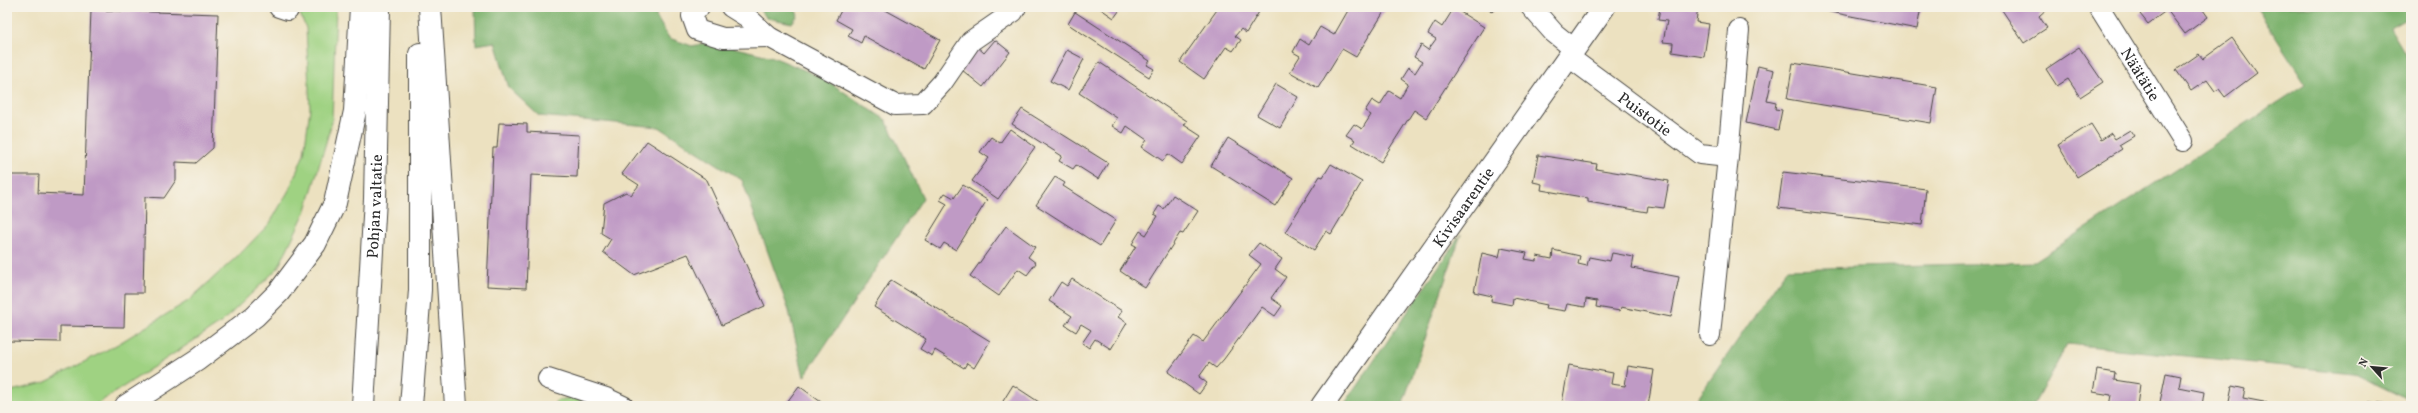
<svg xmlns="http://www.w3.org/2000/svg" width="2418" height="413" font-family="Vollkorn,serif">
<style>
.green{fill:#9fd282;stroke:#657e56}
.forest{fill:#7fb470;stroke:#55704e}
.building{fill:#bf9ac5}
.lines{fill:none;stroke-linecap:round;stroke-linejoin:round}
.minor-casing{stroke:#484641;stroke-width:22}
.tertiary-casing{stroke:#484641;stroke-width:24}
.trunk-casing{stroke:#484641;stroke-width:24}
.minor{stroke:#fff;stroke-width:20}
.tertiary{stroke:#fff;stroke-width:22}
.trunk{stroke:#fff;stroke-width:22}
.labels{text-anchor:middle;stroke-width:3;stroke-linejoin:round;paint-order:stroke}
.street-label{font-size:16px;fill:#2b2b2b;stroke:#f7f3e8}
</style>
<rect width="100%" height="100%" fill="#f7f3e8"/>
<filter id="ink" filterUnits="userSpaceOnUse"><feTurbulence type="fractalNoise" baseFrequency=".025" numOctaves="2"/><feDisplacementMap in="SourceGraphic" scale="8" xChannelSelector="R" yChannelSelector="G"/><feConvolveMatrix kernelMatrix="1 2 1 2 8 2 1 2 1" color-interpolation-filters="sRGB"/></filter>
<filter id="wash" filterUnits="userSpaceOnUse"><feTurbulence type="fractalNoise" baseFrequency=".012" numOctaves="4" result="noise"/><feDisplacementMap in="SourceGraphic" scale="16" xChannelSelector="R" yChannelSelector="G"/><feGaussianBlur stdDeviation="0.9" result="paint"/><feColorMatrix in="noise" values="0 0 0 0 0 0 0 0 0 0 0 0 0 0 0 0 0 1.4 0 .05"/><feComposite in="paint" operator="in"/></filter>
<g filter="url(#wash)">
<rect width="100%" height="100%" fill="#ece1c0"/>
<path class="green" d="M297 7H336L332 122 306 210 278 268 222 322 94 406H7V392L44 383 118 344 188 301 243 251 270 223 289 190 304 154 310 108 306 28Z
M573 397 598 406H553L556 401Z"/>
<path class="forest" d="M475 7H657L656 16 669 38 692 46 711 42 773 57 823 78 886 120 923 198 804 377 789 311 742 180 659 127 539 116 509 88 495 42 476 45Z
M757 7H794L798 15 792 23 767 18Z
M2256 7H2411V16L2390 28 2411 63V401L2353 373 2067 344 2033 406H1692L1787 269 2035 262 2306 84Z
M1461 234 1403 403 1410 406H1343Z"/>
<g id="blocks">
<path class="building" d="M843 7H880L940 40 924 69 864 36 861 43 848 36 852 29 836 20Z
M1098 7H1122L1114 18Z
M1219 7H1262L1246 33 1241 29 1235 36 1241 40 1233 51 1226 47 1204 79 1180 62Z
M1350 7H1387L1356 57 1342 49 1318 88 1290 72 1300 56 1293 52 1300 39 1309 45 1320 27 1334 35Z
M1487 7H1497L1492 12Z
M1660 7H1698L1696 22 1709 24 1704 57 1672 52 1673 43 1663 42 1667 21 1658 20Z
M1805 7H1921L1917 29Z
M2000 7H2049L2039 16 2047 28 2024 43Z
M2150 7H2201L2208 17 2185 34 2167 10 2148 24 2140 14Z
M1454 8 1484 27 1426 118 1414 110 1381 162 1352 144 1355 140 1346 135 1354 124 1362 129 1371 115 1365 111 1372 100 1380 105 1389 91 1400 98 1408 84 1401 79 1408 68 1415 73 1422 62 1414 57 1421 45 1428 50 1436 39 1428 34 1435 22 1442 27Z
M91 10 218 14 213 148 196 163 176 162V180L164 198 145 197 143 293H125L124 327 60 326V342L7 341V175H39L38 193 84 195Z
M1075 12 1150 61 1147 65 1154 69 1149 77 1068 24Z
M2232 38 2257 73 2225 97 2219 89 2215 91 2207 80 2191 91 2176 70 2199 54 2203 59Z
M995 40 1010 52 983 87 957 66 974 44 984 53Z
M2079 47 2103 82 2080 97 2068 79 2057 86 2046 69Z
M1067 50 1084 59 1068 90 1050 81Z
M1099 62 1187 121 1184 125 1201 136 1182 164 1168 154 1163 161 1142 147 1147 140 1127 126 1123 133 1112 126 1117 118 1079 93Z
M1793 63 1937 87 1931 123 1787 99Z
M1758 66 1774 70 1767 101 1776 103 1775 109 1782 110 1778 130 1746 123Z
M1276 84 1298 97 1280 128 1257 115Z
M1022 109 1108 163 1098 179 1076 165 1073 169 1059 161 1062 156 1012 124Z
M499 123 527 124V132L579 135 577 177 531 175 526 288 487 286 493 148H497Z
M2091 124 2101 140 2111 133 2115 139 2130 130 2134 136 2119 145 2122 149 2077 177 2058 145Z
M1010 129 1035 147 998 199 972 181 989 158 980 152 991 137 1000 143Z
M1228 138 1293 178 1275 206 1211 166Z
M647 141 707 180 765 306 722 325 688 254 634 275 603 252 611 239 601 233 604 203 626 192 631 195 639 185 622 174Z
M1538 155 1597 164 1596 169 1669 181 1664 208 1648 206 1647 212 1588 202V198L1541 190 1542 184 1533 182Z
M1331 164 1362 182 1331 234 1326 231 1314 250 1285 232 1320 176 1323 177Z
M1783 172 1926 189 1922 225 1778 208Z
M1055 177 1065 183 1063 186 1116 220 1100 246 1036 205Z
M963 185 987 200 956 250 944 243 940 249 925 240 947 204 940 200 945 193 954 198Z
M1173 195 1198 211 1183 234 1180 233 1145 288 1120 271 1136 246 1132 244 1140 231 1146 235 1158 216 1154 214 1159 206 1164 209Z
M1006 226 1035 247 1028 257 1036 263 1027 275 1018 269 999 296 970 276Z
M1259 243 1282 259 1275 269 1286 277 1271 298 1282 306 1275 316 1262 307 1224 359 1216 368 1209 363 1199 377 1207 383 1199 394 1168 372 1194 336 1203 342 1261 264 1249 255Z
M1501 248 1527 253 1525 259 1536 261 1537 256 1552 259 1553 250 1580 256 1578 264 1587 266 1589 257 1610 261 1612 253 1634 257 1632 268 1679 277 1671 317 1621 307 1620 311 1596 307 1597 301 1586 299 1585 307 1567 304 1565 311 1546 308 1547 305 1513 298 1512 305 1491 301 1492 296 1474 292 1482 253 1499 257Z
M1072 279 1122 311 1118 317 1127 323 1111 349 1095 339 1089 348 1082 343 1091 330 1081 324 1076 332 1065 325 1072 316 1049 301 1061 282 1067 286Z
M891 280 990 341 974 368 967 363 964 368 935 350 932 356 920 349 926 339 874 307Z
M1569 365 1613 373 1611 384 1625 386 1628 366 1654 370 1648 406H1597L1579 403V406L1562 403Z
M2097 370 2115 373 2114 380 2140 384 2137 406H2109L2111 395 2093 392Z
M2166 373 2181 376 2179 387 2204 392 2202 406H2176L2160 402Z
M1013 385 1045 406H1000Z
M799 386 821 402 818 406H784Z
M2232 386 2245 389 2243 398 2274 404 2273 406H2228Z
M2369 402 2390 404V406H2369Z"/>
</g>
</g>
<g filter="url(#ink)">
<use href="#blocks" fill-opacity="0" stroke="#484641" stroke-width="1"/>
<g class="lines">
<g class="minor-casing">
<g id="minor">
<path d="M279 7 288 10"/>
<path d="M699 7 692 16 697 30 723 38 769 37"/>
<path d="M731 7 747 17 769 37 895 105 923 104 942 83 971 41 1013 12 1016 7"/>
<path d="M1531 7 1554 33 1574 49"/>
<path id="s1" d="M2099 7 2183 141"/>
<path id="s2" d="M1569 57 1700 154 1728 157 1710 335"/>
<path d="M1728 157 1739 30"/>
<path d="M548 379 606 398 623 406"/>
</g>
</g>
<g class="tertiary-casing">
<g id="tertiary">
<path id="s3" d="M1322 406 1604 7"/>
</g>
</g>
<g class="trunk-casing">
<g id="trunk">
<path d="M430 7 456 406"/>
<path d="M126 406 197 360 255 316 279 292 315 244 335 203 355 111 361 7"/>
<path id="s4" d="M363 406 375 199 379 7"/>
<path d="M411 406 420 290V54"/>
</g>
</g>
<use href="#minor" class="minor"/>
<use href="#tertiary" class="tertiary"/>
<use href="#trunk" class="trunk"/>
</g>
</g>
<g class="labels">
<g class="street-label">
<text dy="6" stroke="none"><textPath href="#s1" startOffset="79">Näätätie</textPath></text>
<text dy="6" stroke="none"><textPath href="#s2" startOffset="95">Puistotie</textPath></text>
<text dy="6" stroke="none"><textPath href="#s3" startOffset="244">Kivisaarentie</textPath></text>
<text dy="6" stroke="none"><textPath href="#s4" startOffset="200">Pohjan valtatie</textPath></text>
</g>
</g>
<rect width="2418" height="413" fill="none" stroke="#f7f3e8" stroke-width="24"/>
<g transform="translate(2372 367) rotate(297)" stroke="#f7f3e8" stroke-width="3" paint-order="stroke">
<path d="M0-3L7 15L0 10L-7 15Z" fill="#2b2b2b"/>
<text y="-6" font-size="11" font-weight="bold" text-anchor="middle" fill="#2b2b2b">N</text>
</g>
</svg>
